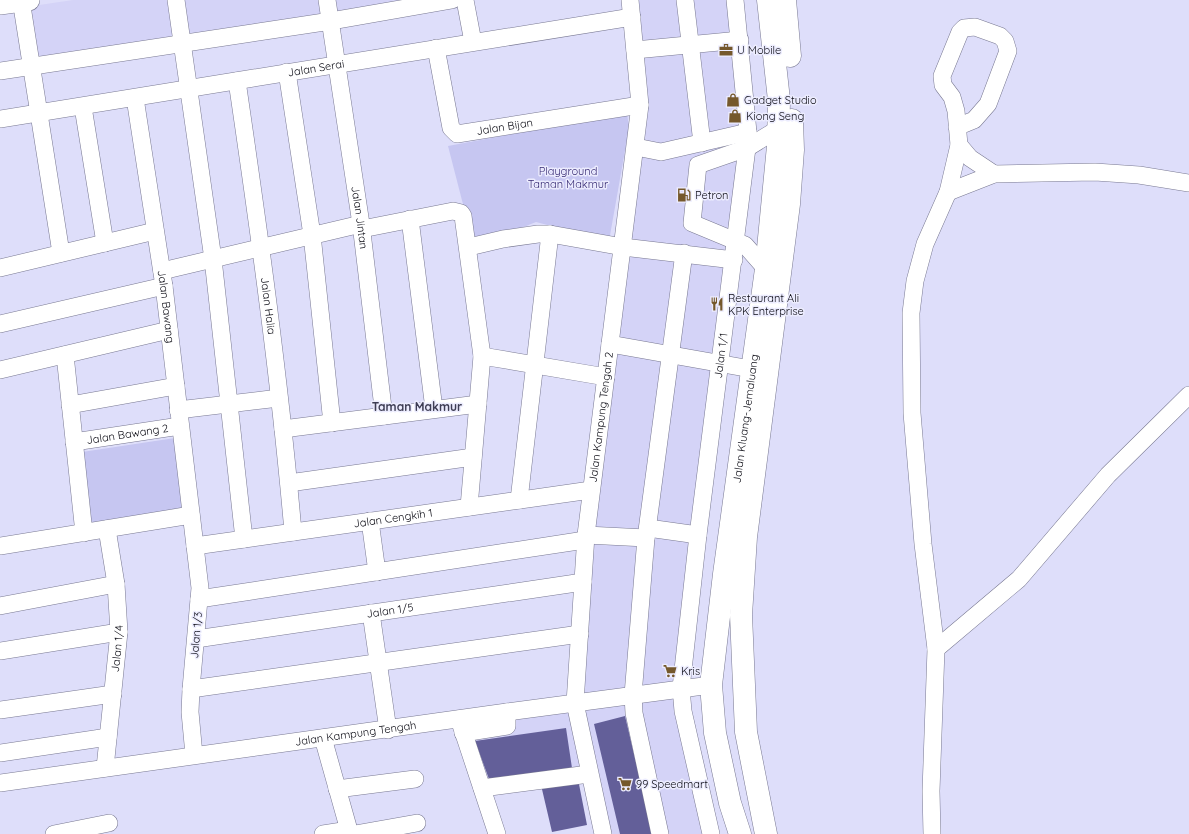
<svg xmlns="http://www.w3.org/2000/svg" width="1189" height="834" font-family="Quicksand,sans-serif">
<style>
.built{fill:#d4d3f7}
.green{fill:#c6c6f1}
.building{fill:#635f99}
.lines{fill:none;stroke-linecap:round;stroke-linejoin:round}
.minor-casing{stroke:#797992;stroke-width:18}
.major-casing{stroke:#797992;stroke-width:22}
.highway-casing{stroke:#797992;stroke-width:23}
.minor{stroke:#fff;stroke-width:17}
.major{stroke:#fff;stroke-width:21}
.highway{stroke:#fff;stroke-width:22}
.labels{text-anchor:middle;stroke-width:3;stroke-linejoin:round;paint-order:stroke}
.poi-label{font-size:11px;fill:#0b0b14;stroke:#ececfe;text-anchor:start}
.street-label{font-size:11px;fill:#0b0b14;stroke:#ececfe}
.park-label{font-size:11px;fill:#362a73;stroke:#ececfe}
.neighbourhood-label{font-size:12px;font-weight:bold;fill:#3e3d54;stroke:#ececfe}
</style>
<rect width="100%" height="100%" fill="#dedefa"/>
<path class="built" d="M73 0H464L28 71 19 8Z
M634 0H739L751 123 686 682 715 834H598L586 776 487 790 465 725 580 709 590 532 641 138Z"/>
<path class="green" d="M627 113 629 128 609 241 536 222 474 247 448 146Z
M175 438 186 514 91 527 82 452Z"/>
<path class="building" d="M625 716 653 834H620L594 724Z
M566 728 572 768 489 779 475 741Z
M578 779 587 825 552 832 541 785Z"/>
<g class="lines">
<g class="minor-casing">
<g id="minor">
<path d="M21 0 61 253"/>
<path d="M176 0 213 259 244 539"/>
<path id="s1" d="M327 0 361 224 384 416"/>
<path d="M465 0 473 42"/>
<path d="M685 0 702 143"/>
<path id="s2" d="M436 48 451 128 457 134 640 105"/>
<path d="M635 50 740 40"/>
<path d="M0 71 331 21 452 0"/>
<path d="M287 72 312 235 332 423"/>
<path id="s3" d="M237 81C259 231 280 381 293 532"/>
<path id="s4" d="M135 98 164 286 200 588 191 689 190 712 194 755"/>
<path d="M83 107 105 243"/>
<path id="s5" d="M0 119 632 17"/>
<path d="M959 145 970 158 994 174"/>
<path d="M636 147 661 152 748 132"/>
<path d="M948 192 994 174 1095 172 1139 175 1189 183"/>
<path d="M410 219 434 409"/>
<path d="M362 229 453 211 461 213 463 216 482 356 469 507"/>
<path d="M469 247 503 239 538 234H550L623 247 734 260"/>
<path d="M0 268 155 231"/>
<path d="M766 269 745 245 692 223 698 165 747 148 778 129"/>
<path d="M162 271 361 224"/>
<path d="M0 324 164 286"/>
<path d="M610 344 751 369"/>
<path d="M65 355 84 533"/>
<path d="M482 356 606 377"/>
<path d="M0 370 169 330"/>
<path d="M70 405 176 386"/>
<path d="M178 410 279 398"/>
<path d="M283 429 478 404"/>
<path id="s6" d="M74 442 180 426"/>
<path d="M289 483 473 457"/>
<path d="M519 500 550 234"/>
<path d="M370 521 377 572"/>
<path d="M648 528 698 535"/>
<path d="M586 535 646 538"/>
<path d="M0 546 191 515"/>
<path id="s7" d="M195 546 591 490"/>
<path d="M199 599 585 540"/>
<path d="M0 606 116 584"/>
<path d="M371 613 388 730"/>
<path id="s8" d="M196 639 583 582"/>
<path d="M936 649 1019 579 1108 475 1189 395"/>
<path d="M0 651 119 632"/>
<path d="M191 689 580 634"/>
<path d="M0 710 113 694"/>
<path d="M459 719 497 834"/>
<path d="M463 733 507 726V712"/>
<path d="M323 738 350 834"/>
<path d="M0 753 108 737"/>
<path id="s9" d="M105 768 119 632 116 584 107 529"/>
<path id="s10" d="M0 783 507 712 711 685"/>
<path d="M482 788 589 774"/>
<path d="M337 789 415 779"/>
<path d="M54 834 109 823"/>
<path d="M323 834 349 830"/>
<path d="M355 834 417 823"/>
<path id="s11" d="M603 834 575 703 586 535 640 105 630 0"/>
<path d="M660 834 634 713 633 695 646 538 684 253"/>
<path id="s12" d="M711 834 683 711 681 688 698 535 747 148 748 132 735 0"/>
<path d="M932 834 931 791 936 649 923 544 912 413 911 313 915 281 925 244 948 192 959 145 956 111 952 97 943 85 942 76 960 32 964 28 975 27 1000 36 1005 41 1008 51 988 104 974 120 957 127"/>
</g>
</g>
<g class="major-casing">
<path id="major" d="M0 4 29 0"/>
</g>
<g class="highway-casing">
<g id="highway">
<path d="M785 0 790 56"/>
<path id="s13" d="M740 834 730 803 715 733 711 685 724 574 766 269 778 146 779 100 768 0"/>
<path d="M766 834 746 732 741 615 746 537 789 204 793 150 792 120"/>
</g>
</g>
<use href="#minor" class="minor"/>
<use href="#major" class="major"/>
<use href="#highway" class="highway"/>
</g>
<defs>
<g id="office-bare" transform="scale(1.08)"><path d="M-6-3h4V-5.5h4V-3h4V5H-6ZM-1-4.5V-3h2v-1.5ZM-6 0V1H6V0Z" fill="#75582c" stroke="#ececfe" stroke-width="2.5" paint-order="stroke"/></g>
<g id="shop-bare" transform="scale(1.08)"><path d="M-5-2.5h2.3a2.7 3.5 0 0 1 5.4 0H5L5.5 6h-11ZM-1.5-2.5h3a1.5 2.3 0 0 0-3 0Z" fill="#75582c" stroke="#ececfe" stroke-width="2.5" paint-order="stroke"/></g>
<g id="fuel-bare" transform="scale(1.08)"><path d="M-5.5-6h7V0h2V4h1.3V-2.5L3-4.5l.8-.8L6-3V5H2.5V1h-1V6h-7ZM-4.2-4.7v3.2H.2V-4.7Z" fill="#75582c" stroke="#ececfe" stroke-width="2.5" paint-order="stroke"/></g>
<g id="restaurant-bare" transform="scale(1.08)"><path d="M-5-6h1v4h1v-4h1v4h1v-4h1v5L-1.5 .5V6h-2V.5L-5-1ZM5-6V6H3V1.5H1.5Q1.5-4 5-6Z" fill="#75582c" stroke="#ececfe" stroke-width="2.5" paint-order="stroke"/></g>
<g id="supermarket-bare" transform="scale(1.08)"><path d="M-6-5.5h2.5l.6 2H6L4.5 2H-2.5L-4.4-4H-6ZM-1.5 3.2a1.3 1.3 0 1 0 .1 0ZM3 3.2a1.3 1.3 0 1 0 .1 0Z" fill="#75582c" stroke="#ececfe" stroke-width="2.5" paint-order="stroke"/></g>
</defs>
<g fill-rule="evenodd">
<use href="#office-bare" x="726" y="50"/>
<use href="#shop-bare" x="733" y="100"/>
<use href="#shop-bare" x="735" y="116"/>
<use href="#fuel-bare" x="684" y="195"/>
<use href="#restaurant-bare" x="717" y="304"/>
<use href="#supermarket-bare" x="670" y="671"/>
<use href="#supermarket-bare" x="625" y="784"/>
</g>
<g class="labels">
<g class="poi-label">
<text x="737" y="54">U Mobile</text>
<text x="744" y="104">Gadget Studio</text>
<text x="746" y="120">Kiong Seng</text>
<text x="695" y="199">Petron</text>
<text x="728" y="302">Restaurant Ali<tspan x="728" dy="13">KPK Enterprise</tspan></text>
<text x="681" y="675">Kris</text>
<text x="636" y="788">99 Speedmart</text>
</g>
<g class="street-label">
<text dy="4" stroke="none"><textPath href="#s5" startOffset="320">Jalan Serai</textPath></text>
<text dy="4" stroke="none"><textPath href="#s2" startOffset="138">Jalan Bijan</textPath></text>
<text dy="4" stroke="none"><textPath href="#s1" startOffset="220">Jalan Jintan</textPath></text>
<text dy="4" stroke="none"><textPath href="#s4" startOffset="211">Jalan Bawang</textPath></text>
<text dy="4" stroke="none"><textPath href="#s3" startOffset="227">Jalan Halia</textPath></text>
<text dy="4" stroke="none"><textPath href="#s12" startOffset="484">Jalan 1/1</textPath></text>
<text dy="4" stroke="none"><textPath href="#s11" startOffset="421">Jalan Kampung Tengah 2</textPath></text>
<text dy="4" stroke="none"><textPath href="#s13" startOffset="421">Jalan Kluang-Jemaluang</textPath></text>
<text dy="4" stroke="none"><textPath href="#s6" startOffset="54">Jalan Bawang 2</textPath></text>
<text dy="4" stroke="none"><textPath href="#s7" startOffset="200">Jalan Cengkih 1</textPath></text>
<text dy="4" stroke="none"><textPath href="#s8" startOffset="196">Jalan 1/5</textPath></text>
<text transform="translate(196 635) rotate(-85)" y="4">Jalan 1/3</text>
<text dy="4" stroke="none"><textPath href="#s9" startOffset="120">Jalan 1/4</textPath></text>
<text dy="4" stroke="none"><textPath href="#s10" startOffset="359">Jalan Kampung Tengah</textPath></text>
</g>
<g class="park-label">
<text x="568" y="175">Playground<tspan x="568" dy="13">Taman Makmur</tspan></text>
</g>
<g class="neighbourhood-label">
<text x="417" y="411">Taman Makmur</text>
</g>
</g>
</svg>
